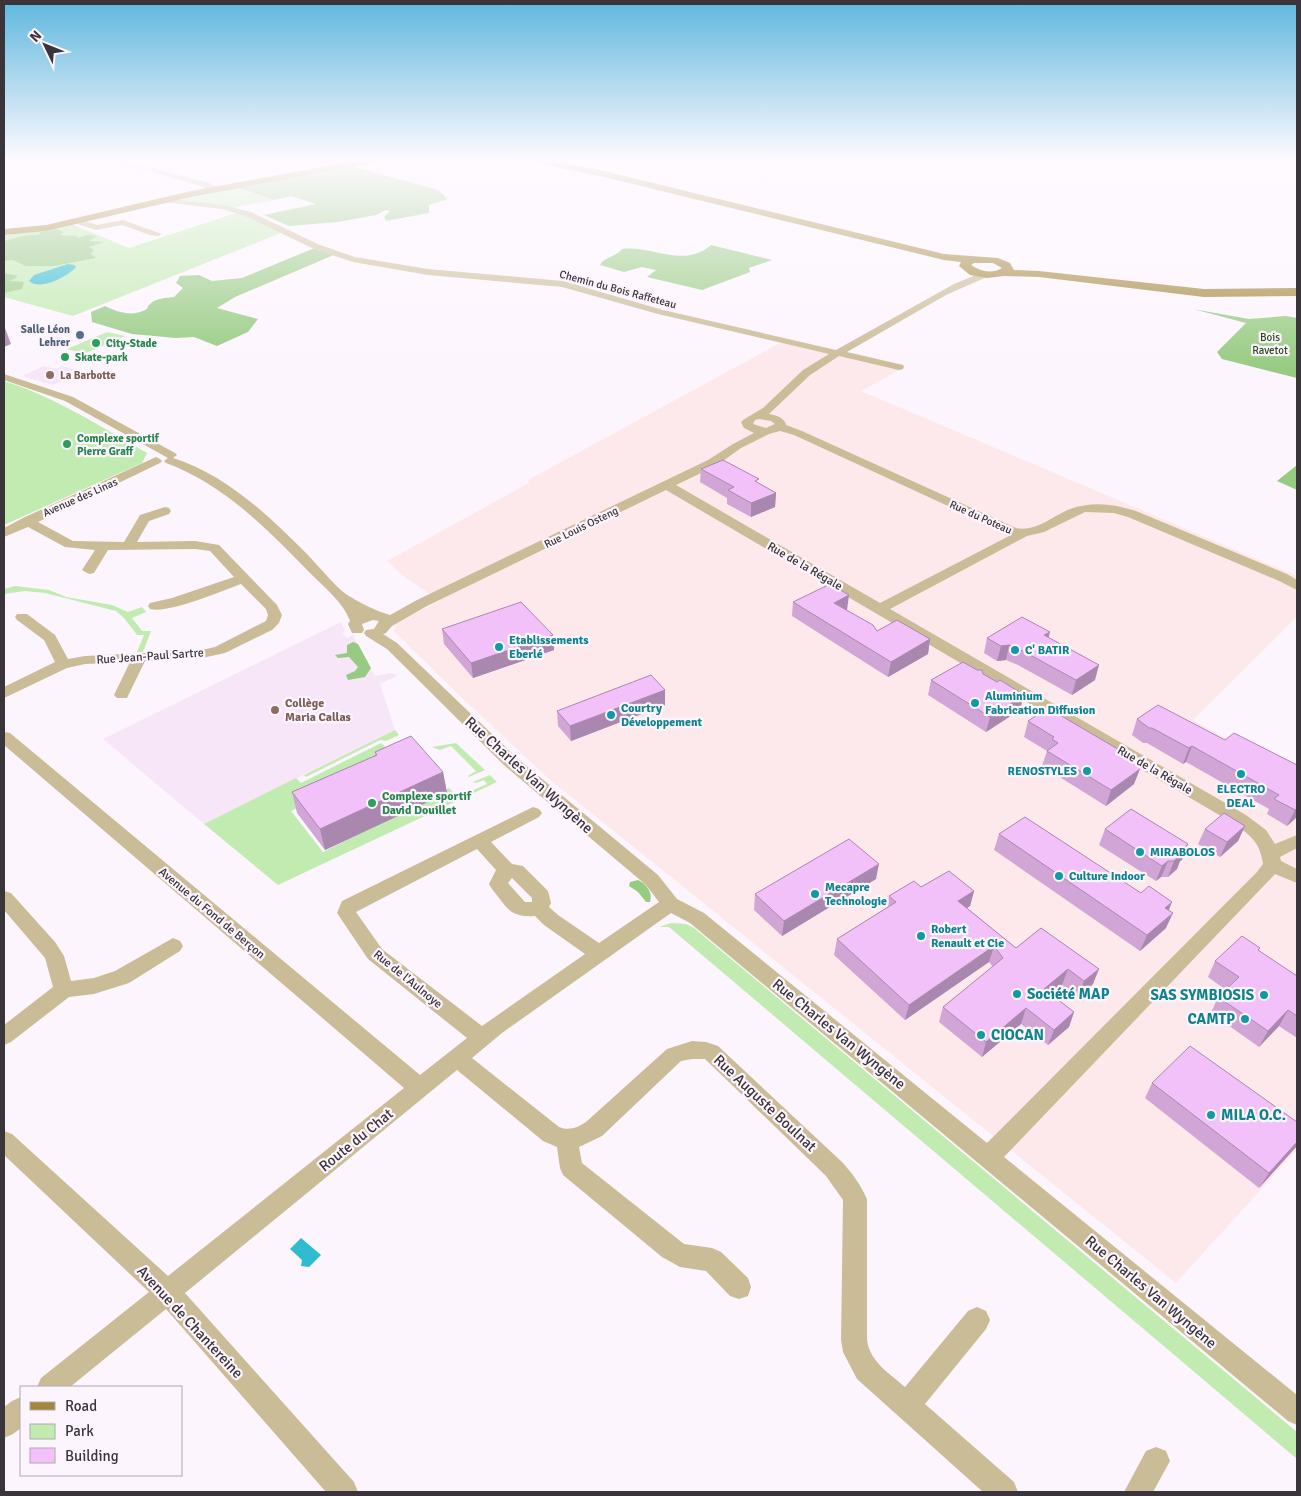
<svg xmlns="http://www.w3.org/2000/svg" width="1301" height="1496" font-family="Signika,sans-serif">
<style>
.industrial{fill:#fde8ec}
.built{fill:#f6e6f8}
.green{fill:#c1ebb1}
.forest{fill:#96cb81}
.water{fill:#2fbcce}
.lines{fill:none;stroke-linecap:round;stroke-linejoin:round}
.minor{fill:#cabc97;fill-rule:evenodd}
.major{fill:#a2883d;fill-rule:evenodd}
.wall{fill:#d1a6d6}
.shaded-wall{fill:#aa87ae}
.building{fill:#f3c1f9;stroke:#aa87ae}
.service-dot{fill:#5c6f8a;stroke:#fdf5fe;stroke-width:2}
.leisure-dot{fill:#2e9e5b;stroke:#fdf5fe;stroke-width:2}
.education-dot{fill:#8d6e63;stroke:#fdf5fe;stroke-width:2}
.culture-dot{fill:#0f9aa8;stroke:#fdf5fe;stroke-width:2}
.labels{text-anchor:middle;stroke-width:4.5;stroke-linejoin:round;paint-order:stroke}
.far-street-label{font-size:11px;fill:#39353a;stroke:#fdf5fe}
.far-service-label{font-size:11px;font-weight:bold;fill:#4e5e75;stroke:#fdf5fe;text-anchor:end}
.far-park-label{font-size:11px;fill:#274917;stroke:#fdf5fe}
.far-leisure-label{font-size:11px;font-weight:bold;fill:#27864d;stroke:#fdf5fe;text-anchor:start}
.far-education-label{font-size:11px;font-weight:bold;fill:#785e54;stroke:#fdf5fe;text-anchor:start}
.street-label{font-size:12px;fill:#39353a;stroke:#fdf5fe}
.culture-label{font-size:12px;font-weight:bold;fill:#0d838f;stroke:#fdf5fe;text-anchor:start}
.education-label{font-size:12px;font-weight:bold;fill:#785e54;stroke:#fdf5fe;text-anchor:start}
.leisure-label{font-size:12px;font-weight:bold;fill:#27864d;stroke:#fdf5fe;text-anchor:start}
.near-street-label{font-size:15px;fill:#39353a;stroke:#fdf5fe}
.near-culture-label{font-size:15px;font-weight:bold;fill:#0d838f;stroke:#fdf5fe;text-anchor:start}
</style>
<rect width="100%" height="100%" fill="#fdf5fe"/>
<path class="industrial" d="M782 342 901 369 861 391 1297 576V617L1193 720 1297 777V1150L1176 1283 549 779 459 695 394 631 396 623 399 621 440 601 402 575 387 561 529 483 528 480Z"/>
<path class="built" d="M44 366 56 369 62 366 82 372 53 385 22 376Z
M341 622 345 631 342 634 347 638 353 635 354 637 375 676 390 673 395 674 397 676 380 684 395 730 204 824 103 739Z"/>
<path class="green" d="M238 188 274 200 232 208 178 200Z
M236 213 255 219 281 233 73 316 4 297V235L32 232 71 224 129 248Z
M107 332 125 336 84 354 67 349Z
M4 381C55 397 101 427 147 453L142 463 4 525Z
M15 586 49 590 66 597 112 605 128 612 142 607 146 612 132 618 142 631H151L143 652H137L144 635H137L124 618 116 611 45 593 25 591 4 594V589Z
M395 730 399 735 386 741 380 740 306 777 304 775Z
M381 743 392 753 331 792 291 811 323 852 449 788 458 797 487 784 484 780 476 783 473 782 490 775 497 782 278 885 204 824 296 778 301 783Z
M456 743 485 770 469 777 468 776 476 771 451 746 440 750 432 747Z
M671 923 686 924 694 928 1297 1432V1459L669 927H659Z"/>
<path class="forest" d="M355 167 438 190 448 199 429 205V213L386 221 384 217 390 211 386 210 376 215 338 222 289 226 264 215 316 204 291 196 274 200 238 188Z
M57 229 63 232 61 235 78 236 77 238 86 235 97 236 89 241 103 242 89 247 94 250 91 254 96 258 54 266H26L13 260 4 261V241L28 235H39L41 232Z
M711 245 772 260 749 268 750 272 702 290 647 277 656 270 642 267 624 272 600 265C604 257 616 257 622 249 653 245 683 269 711 245Z
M317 247 336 254 235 297 217 308 258 319 248 332 217 346 194 337 176 338 132 334 92 322 91 312 105 306C117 312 132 317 145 310 151 306 145 308 150 304 156 298 166 298 174 297L183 288 176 283 180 276 199 275 212 281 242 278Z
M4 273 18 276 10 281 24 282 22 289 4 293Z
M1193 309 1249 319 1286 316 1297 318V378L1222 359 1217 352 1246 323Z
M1297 465V490L1277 481Z
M353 642 358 644 371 668 365 677 348 680 346 675 355 671 358 667 349 657 338 658 335 655 347 653V645Z
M638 880C647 884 653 893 650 902H646L638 892 629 886 630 882Z"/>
<path class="water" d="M68 264 74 265 76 267C67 277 40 291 29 281L34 275Z
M301 1238 321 1255 309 1267 301 1266 302 1260 290 1249Z"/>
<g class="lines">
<path class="minor" d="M109 160H121L210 183 219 190 212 192 204 187Z
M160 198 223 205 251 212 320 245 355 257 428 269 563 281 663 310 836 350 954 284 983 272H989V276L946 295 847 352 903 365 904 367 903 369 899 370 839 356 810 375 769 414C776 415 785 418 786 425L802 431 1016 528C1037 532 1052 516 1070 509 1093 501 1114 504 1136 511L1287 574 1297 580V590L1277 580 1128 517 1114 513 1085 512 1044 532 1027 536 890 609 1246 815 1266 830 1275 844 1297 835V848L1280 857 1281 861 1297 869V883L1275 874 1004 1157 1297 1395V1425L1288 1421 690 923 671 913 502 1033 472 1058 559 1127C569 1131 577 1128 586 1122L667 1049 692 1041 706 1042 718 1046 842 1162C853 1174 860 1184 867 1199V1340C870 1362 889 1373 905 1387L968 1311 977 1307 986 1311 990 1320 986 1329 925 1404 1014 1482 1018 1492H983L857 1379 843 1352 841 1340 843 1200 826 1176 705 1059H692L681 1061 602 1136 579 1147 582 1163 684 1244 712 1248 721 1252 748 1278 751 1287 748 1296 739 1299 730 1296 706 1271 680 1267 662 1257 563 1175 560 1168 557 1147 543 1141 457 1070 185 1293 354 1482 358 1492H326L166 1309 70 1387H37L41 1378 149 1292 4 1155V1131L12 1134 168 1276 404 1088 4 745V732L10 733 420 1075 467 1038 368 959 337 913 342 901 533 807 539 809 542 813 539 817 491 842 512 864 523 866 548 891 551 903 549 907 558 915 599 943 659 902 646 885 505 766 387 649 366 636 364 633 366 630 374 629 379 621 373 620 362 624 364 630 362 633H352L348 624 350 621C343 602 325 588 311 574 268 530 225 485 166 463L164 461 168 458 65 401 4 380V374L73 397 175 453 177 455 173 458C226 475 267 514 306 553 317 564 337 589 349 596 362 604 376 611 390 615L417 600 708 460 733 444 754 433 744 428 741 422 743 420 763 408 803 370 829 354 658 314 562 287 428 275 353 262 314 249 245 216 222 209 163 202H160ZM759 419 771 421 775 424 766 428 753 424 755 420ZM780 431 794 435 1011 535 880 603 676 485 716 466 741 448 769 434ZM666 490 1226 819C1246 832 1260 839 1263 864L1257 872 987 1143 704 913 677 899 658 875 517 758 397 643 383 634 386 633 392 626 427 606ZM477 849 496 870 489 884 492 889C507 907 509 918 535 916L544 925 585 954 482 1026 382 949 356 912ZM512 878 532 898V902H525L508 883Z
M74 219H80L97 225 123 220 162 234 158 236 150 235 122 225 96 230 74 223Z
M156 457 160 459 162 461 160 463 38 522 73 541 124 542 140 515 165 507 169 508 171 511 169 514 149 521 137 542 195 541 219 545 277 605 282 615 279 623 272 630 225 653 202 658 145 661 127 698H117L114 695 130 662 85 664 67 668 4 698V687L55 662 44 640 17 620 15 617 17 614H27L55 635 68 659 85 656 202 650 215 647 266 621 268 615 266 609 241 584C221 591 169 614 150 609L148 606 150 603 172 598 234 577 210 551 195 549 108 550 94 573 89 574 82 570 95 550 65 547 28 527 4 537V528L23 518Z
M4 891 11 893 55 942 64 956 71 981 94 978 115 971 173 938 180 941 183 946 180 951 129 983 94 994 69 997 11 1042 4 1045V1025L53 987 45 958 4 910Z
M21 1397V1428L13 1434 4 1438V1407L12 1401Z
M1156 1447 1166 1451 1170 1461 1153 1492H1124L1146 1451Z"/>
<path class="major" d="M359 160H380L375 163 191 197 46 231 4 235V229L46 225 191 191Z
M532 160H551L604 171 944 254 998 258 1010 263 1014 270 1039 271 1204 289 1297 288V296L1204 297 1039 277 1004 276 987 278 970 275 959 266 961 262 944 260 604 177 537 163ZM974 263H993L1002 268C992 274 981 272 971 265Z"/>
</g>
<path class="wall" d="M701 469 759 484 776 493 775 507 751 517 727 504V498L700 482Z
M793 602 847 610 877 631 930 639 928 654 888 677 792 616Z
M442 629 553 635 554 650 473 678 444 644Z
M1048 637 1095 680 1072 695 1018 665 1006 660 997 661 984 653 987 638Z
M983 674 1020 710 986 732 928 695 931 680Z
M665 690V705L571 741 558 726 557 711Z
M1137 719 1225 740 1297 765V817L1287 826 1267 814 1269 809 1186 762 1183 764 1147 743H1143L1132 735Z
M1028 721 1134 784 1106 806 1042 766 1047 751 1024 737Z
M375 752 443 772 447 793 325 850 297 813 292 792 375 756Z
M1245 826 1238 841 1220 857 1198 844 1205 829Z
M1105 829 1182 860 1180 861 1177 869 1168 877H1161L1156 881 1099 845Z
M999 834 1141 893 1169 910 1166 928 1140 951 994 850Z
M876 879 782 936 754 910 755 894Z
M974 891 970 906 967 908 1016 948 1041 928 1093 984 1078 997 1062 985 1051 994 1074 1012 1069 1027 1048 1045 1021 1024 982 1057 939 1022 943 1007 993 967 989 962 905 1020 834 955 837 939 887 908 889 896Z
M1259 951 1297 976V1038L1279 1026 1259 1047 1211 1013 1218 997 1226 990 1208 977 1215 961Z
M1152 1083 1297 1122V1146L1259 1188 1145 1098Z"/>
<path class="shaded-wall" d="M5 328 11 344 4 347V329Z
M776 493 775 507 751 517V503Z
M849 595 847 610 832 617 834 603Z
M1050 632 1046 647 1044 635Z
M553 635 554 650 473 678 471 663Z
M930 639 928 654 888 677 891 662Z
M1009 645 1006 660 997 661 1001 646Z
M1099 665 1095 680 1072 695 1076 680Z
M665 690V705L571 741 570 726Z
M1024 695 1020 710 986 732 990 717Z
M1192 746 1186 762 1183 764 1189 748Z
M1140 769 1134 784 1106 806 1111 790Z
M443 772 447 793 325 850 320 829Z
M1297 808V817L1287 826 1295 810Z
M1245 826 1238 841 1220 857 1227 842Z
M1188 844 1182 860 1180 861 1177 869 1168 877 1174 861 1183 849Z
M1168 861 1161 877 1156 881 1162 866Z
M879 864 876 879 782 936 784 921Z
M974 891 970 906 954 917 958 901Z
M1172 902 1166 917 1165 908Z
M1173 913 1166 928 1140 951 1147 935Z
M994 946 989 962 905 1020 909 1005Z
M1068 969 1062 985 1039 1005 1044 989Z
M1099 969 1093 984 1078 997 1084 981Z
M1026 1008 1021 1024 982 1057 986 1042Z
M1288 1010 1279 1026 1259 1047 1268 1031Z
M1074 1012 1069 1027 1048 1045 1054 1030Z
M1297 1142V1146L1259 1188 1269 1173Z"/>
<path class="building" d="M723 460 759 479 755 481 776 493 751 503 728 490 734 487 701 469Z
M830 584 849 595 834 603 873 625 877 631 897 620 930 639 891 662 793 602Z
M521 602 553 635 471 663 442 629Z
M1022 617 1050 632 1044 635 1099 665 1076 680 1021 650 1009 645 1001 646 987 638Z
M963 662 977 670H982L983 674 997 682 1000 680 1024 695 990 717 931 680Z
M651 675 665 690 570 726 557 711Z
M1158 705 1225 740 1234 733 1297 765V808L1295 810 1274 799 1279 795 1192 746 1189 748 1152 728H1149L1137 719Z
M1048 708 1138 761 1140 769 1111 790 1047 751 1058 743 1052 739 1054 737 1028 721Z
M411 736 443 772 320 829 292 792 377 755 375 752Z
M1131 809 1188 844 1183 849V853L1174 861H1168L1162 866 1105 829Z
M1224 813 1245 826 1227 842 1205 829Z
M1025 817 1141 893 1149 886 1172 902 1165 908 1173 913 1147 935 999 834Z
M849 839 879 864 784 921 755 894Z
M949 871 974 891 958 901 1016 948 1041 928 1099 969 1084 981 1068 969 1044 989 1074 1012 1054 1030 1026 1008 986 1042 943 1007 1003 958 994 946 909 1005 837 939 896 902 889 896 914 881 921 887Z
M1242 936 1260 948 1258 950 1297 976V1016L1288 1010 1268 1031 1218 997 1239 977 1215 961Z
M1190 1046 1297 1122V1142L1269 1173 1152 1083Z"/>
<linearGradient id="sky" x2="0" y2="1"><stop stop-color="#5eb7de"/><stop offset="0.43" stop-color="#fefaff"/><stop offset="1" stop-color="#fefaff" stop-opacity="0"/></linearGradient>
<rect width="1301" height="370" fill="url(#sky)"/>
<circle class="service-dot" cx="80" cy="335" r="5"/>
<g class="leisure-dot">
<circle cx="96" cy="343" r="5"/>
<circle cx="65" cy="357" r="5"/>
<circle cx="67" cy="444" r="5"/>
<circle cx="372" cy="803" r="5"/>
</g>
<g class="education-dot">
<circle cx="50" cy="375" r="5"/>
<circle cx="275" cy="710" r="5"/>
</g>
<g class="culture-dot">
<circle cx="499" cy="647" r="5"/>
<circle cx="1015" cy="650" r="5"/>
<circle cx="975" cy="703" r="5"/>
<circle cx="611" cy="715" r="5"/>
<circle cx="1087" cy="771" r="5"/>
<circle cx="1241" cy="774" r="5"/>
<circle cx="1140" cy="852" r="5"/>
<circle cx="1059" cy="876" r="5"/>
<circle cx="815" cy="894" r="5"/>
<circle cx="921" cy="936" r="5"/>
<circle cx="1017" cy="994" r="5"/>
<circle cx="1264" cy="995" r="5"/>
<circle cx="1245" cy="1019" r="5"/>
<circle cx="981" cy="1035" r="5"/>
<circle cx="1211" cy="1115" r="5"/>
</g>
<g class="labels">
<g class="far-street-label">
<text transform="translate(618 289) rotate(15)" y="4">Chemin du Bois Raffeteau</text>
<text transform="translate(80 497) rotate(-24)" y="4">Avenue des Linas</text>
<text transform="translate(981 517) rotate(24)" y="4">Rue du Poteau</text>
<text transform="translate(581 527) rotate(-26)" y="4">Rue Louis Osteng</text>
</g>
<g class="far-service-label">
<text x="70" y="333">Salle Léon<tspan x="70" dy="13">Lehrer</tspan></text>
</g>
<g class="far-park-label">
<text x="1270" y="341">Bois<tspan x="1270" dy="13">Ravetot</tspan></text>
</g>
<g class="far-leisure-label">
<text x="106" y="347">City-Stade</text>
<text x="75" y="361">Skate-park</text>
<text x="77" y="442">Complexe sportif<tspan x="77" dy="13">Pierre Graff</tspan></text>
</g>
<g class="far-education-label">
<text x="60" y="379">La Barbotte</text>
</g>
<g class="street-label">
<text transform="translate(805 566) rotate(30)" y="4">Rue de la Régale</text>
<text transform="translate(150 656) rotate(-4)" y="4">Rue Jean-Paul Sartre</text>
<text transform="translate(1155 770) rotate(30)" y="4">Rue de la Régale</text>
<text transform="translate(212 913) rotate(40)" y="4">Avenue du Fond de Berçon</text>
<text transform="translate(408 979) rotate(39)" y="4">Rue de l'Aulnoye</text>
</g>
<g class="culture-label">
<text x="509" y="644">Etablissements<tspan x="509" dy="14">Eberlé</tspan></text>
<text x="1025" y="654">C' BATIR</text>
<text x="985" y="700">Aluminium<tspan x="985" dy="14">Fabrication Diffusion</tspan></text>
<text x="621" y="712">Courtry<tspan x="621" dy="14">Développement</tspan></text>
<text x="1077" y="775" text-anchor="end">RENOSTYLES</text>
<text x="1241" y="793" text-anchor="middle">ELECTRO<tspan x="1241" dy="14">DEAL</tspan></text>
<text x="1150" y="856">MIRABOLOS</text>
<text x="1069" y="880">Culture Indoor</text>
<text x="825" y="891">Mecapre<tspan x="825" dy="14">Technologie</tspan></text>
<text x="931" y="933">Robert<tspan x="931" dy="14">Renault et Cie</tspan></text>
</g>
<g class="education-label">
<text x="285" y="707">Collège<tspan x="285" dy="14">Maria Callas</tspan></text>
</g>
<g class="leisure-label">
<text x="382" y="800">Complexe sportif<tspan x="382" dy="14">David Douillet</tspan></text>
</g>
<g class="near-street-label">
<text transform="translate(529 775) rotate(42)" y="5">Rue Charles Van Wyngène</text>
<text transform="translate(839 1034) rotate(39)" y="5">Rue Charles Van Wyngène</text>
<text transform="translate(765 1103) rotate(43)" y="5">Rue Auguste Boulnat</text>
<text transform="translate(356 1140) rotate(-39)" y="5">Route du Chat</text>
<text transform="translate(1151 1292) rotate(40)" y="5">Rue Charles Van Wyngène</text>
<text transform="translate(190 1322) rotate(47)" y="5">Avenue de Chantereine</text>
</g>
<g class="near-culture-label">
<text x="1027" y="999">Société MAP</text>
<text x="1254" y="1000" text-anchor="end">SAS SYMBIOSIS</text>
<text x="1235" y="1024" text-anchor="end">CAMTP</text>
<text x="991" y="1040">CIOCAN</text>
<text x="1221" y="1120">MILA O.C.</text>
</g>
</g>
<rect width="1301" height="1496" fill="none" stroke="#39353a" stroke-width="10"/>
<rect x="20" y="1386" width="162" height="90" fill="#fdf5fe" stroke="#afa8b0"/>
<rect x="30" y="1402" width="25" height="8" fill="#a2883d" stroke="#afa8b0"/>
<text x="65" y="1411" font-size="15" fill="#39353a">Road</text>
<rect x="30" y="1424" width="25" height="15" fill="#c1ebb1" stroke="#afa8b0"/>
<text x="65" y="1436" font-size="15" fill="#39353a">Park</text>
<rect x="30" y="1448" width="25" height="15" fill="#f3c1f9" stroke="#afa8b0"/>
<text x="65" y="1461" font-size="15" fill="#39353a">Building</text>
<g transform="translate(45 45) rotate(313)" stroke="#fdf5fe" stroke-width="4" paint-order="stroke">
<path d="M0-4L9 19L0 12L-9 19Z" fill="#39353a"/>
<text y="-8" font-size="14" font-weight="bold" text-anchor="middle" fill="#39353a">N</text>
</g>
</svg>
